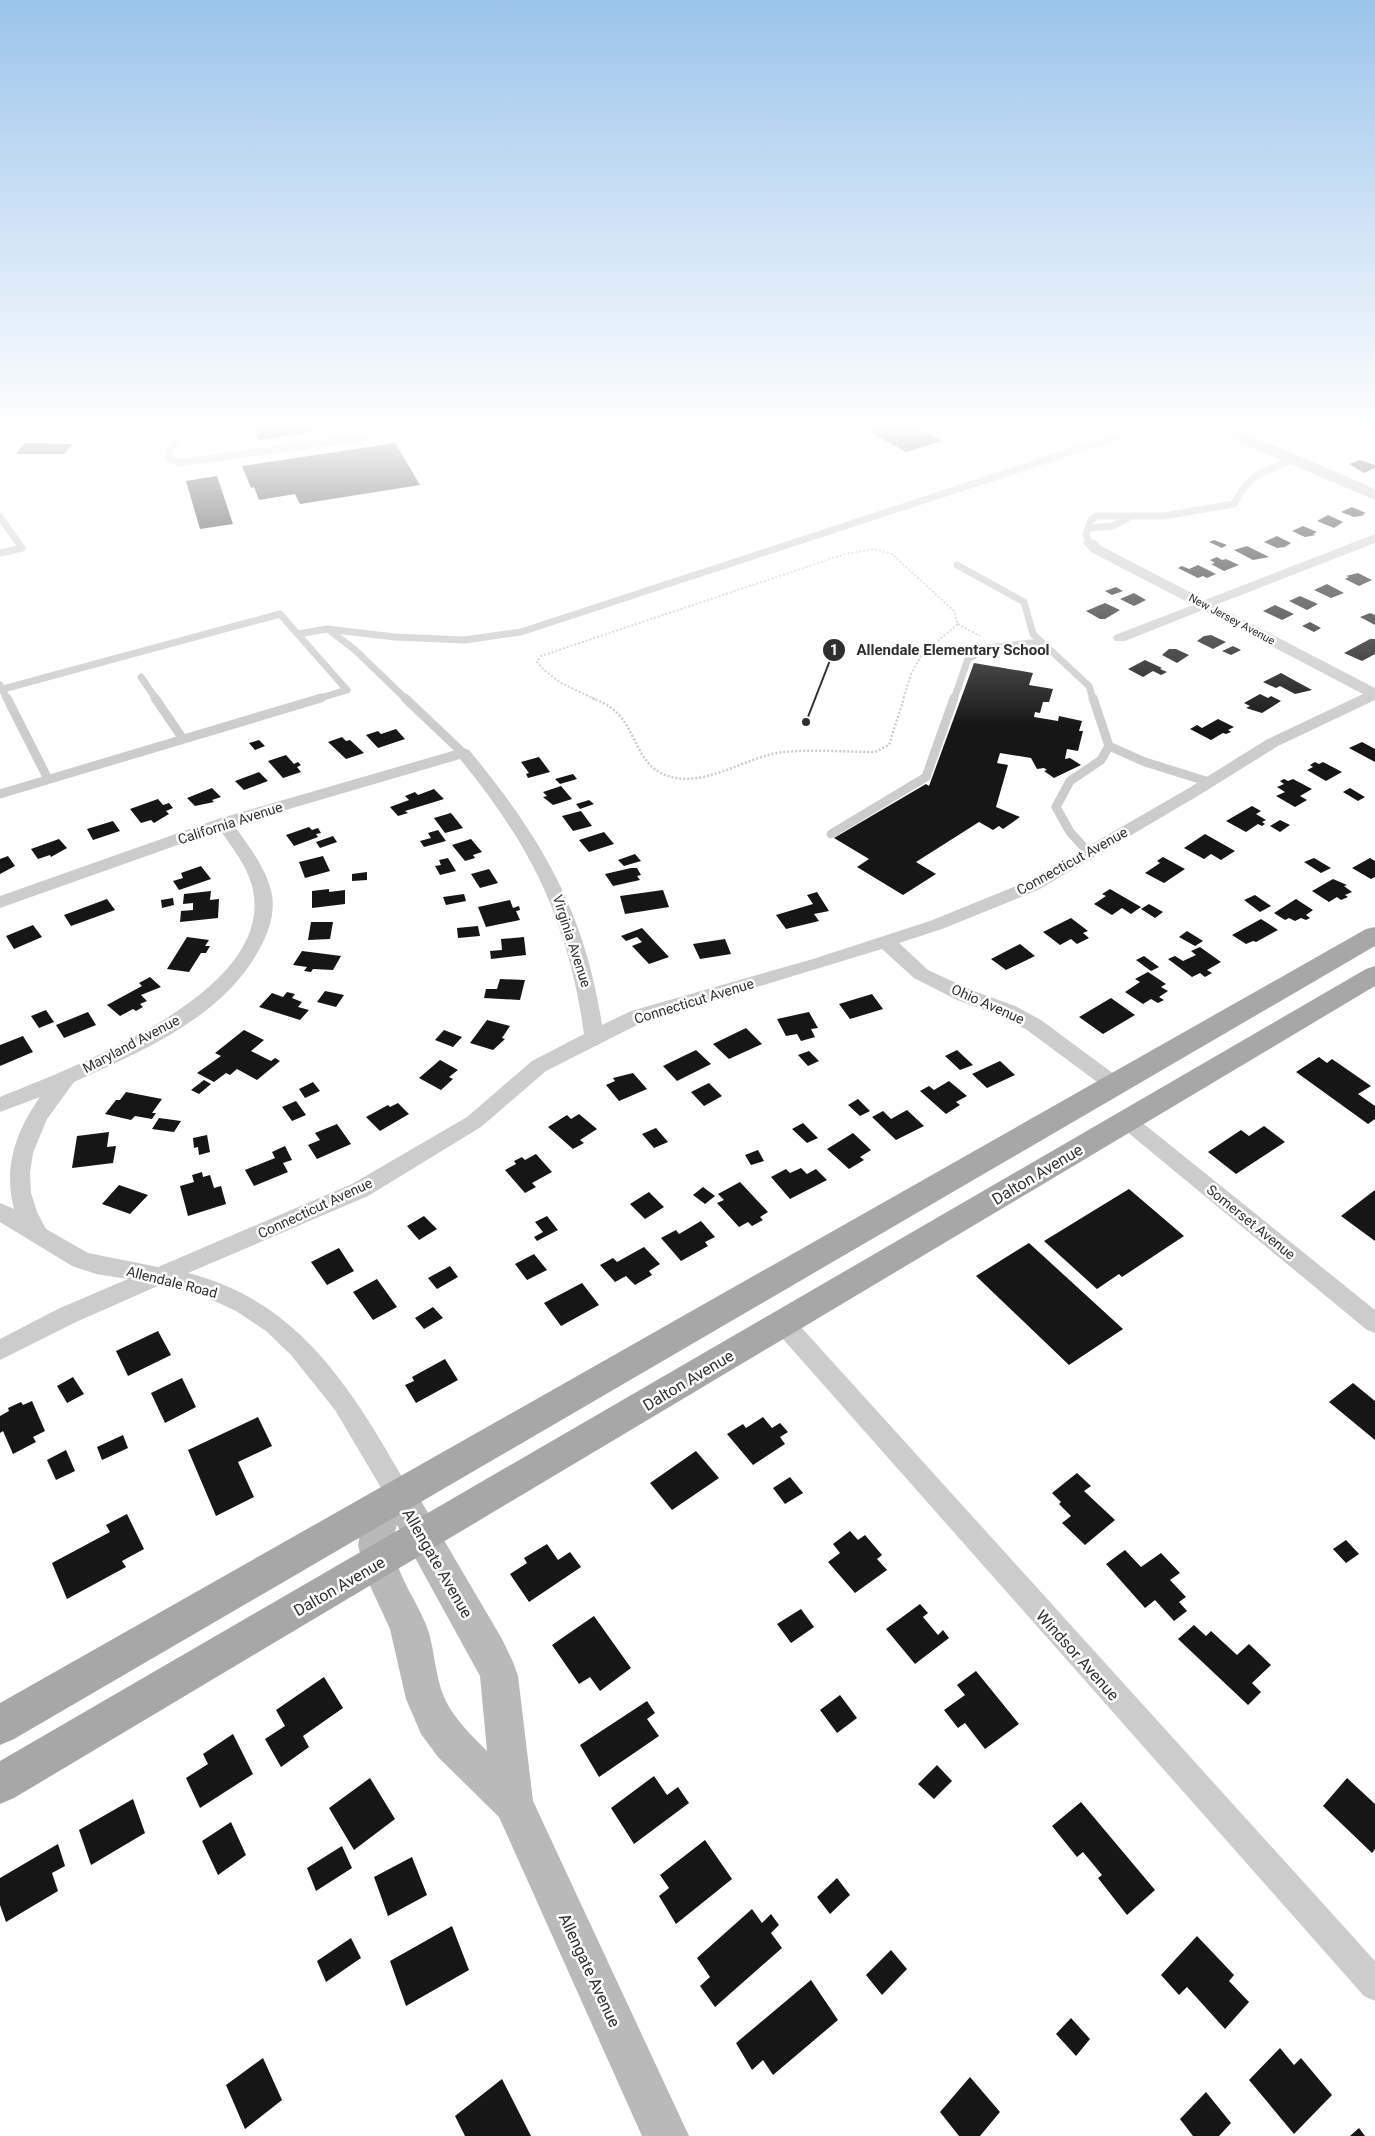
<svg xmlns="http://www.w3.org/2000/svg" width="1375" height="2136" font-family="Roboto,sans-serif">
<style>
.building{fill:#161616}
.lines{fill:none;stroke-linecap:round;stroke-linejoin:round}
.path-far1{stroke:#ccc;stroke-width:2;stroke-dasharray:2 2;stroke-linecap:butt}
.path{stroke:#ccc;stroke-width:2.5;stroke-dasharray:2 2;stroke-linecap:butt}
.lane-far1{stroke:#ccc;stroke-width:7}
.lane{stroke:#ccc;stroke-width:9}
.street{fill:#ccc;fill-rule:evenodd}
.secondary{fill:#b9b9b9;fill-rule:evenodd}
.primary{fill:#a7a7a7;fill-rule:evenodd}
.labels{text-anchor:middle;stroke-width:5;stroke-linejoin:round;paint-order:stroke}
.far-street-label{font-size:11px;fill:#2f2f2f;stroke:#fff}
.street-label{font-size:14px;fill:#2f2f2f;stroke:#fff}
.near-street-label{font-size:16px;fill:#2f2f2f;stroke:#fff}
.leader{fill:none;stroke:#2f2f2f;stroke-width:2}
.callout-dot{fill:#2f2f2f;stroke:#fff;stroke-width:2}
.mark-label{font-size:15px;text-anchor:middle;font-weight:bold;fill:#fff}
.callout-label{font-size:15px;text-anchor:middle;font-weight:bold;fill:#2f2f2f;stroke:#fff;stroke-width:5;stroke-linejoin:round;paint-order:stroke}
</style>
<rect width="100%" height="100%" fill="#fff"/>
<path class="building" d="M253 427H338V428L258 440Z
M860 427H915L942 441 906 452Z
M25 443 73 444 64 454H16Z
M395 443 420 485 300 504 295 494 259 500 254 487 251 488 242 466Z
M1360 460 1375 465V468L1364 473 1349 464Z
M217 476 233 524 200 529 186 481Z
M1352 507 1366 513 1362 514 1365 515 1354 517 1341 512Z
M1328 515 1343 522 1334 528 1317 521Z
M1303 526 1317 532 1313 534 1316 535 1305 537 1292 531Z
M1277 536 1291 543 1285 547 1277 548 1264 542Z
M1214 540 1227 545 1222 548 1209 542Z
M1247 546 1269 557 1253 560 1234 550Z
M1217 557 1222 560 1226 559 1239 565 1224 571 1211 564 1215 563 1210 560Z
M1198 565 1216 574 1207 578 1203 576 1198 578 1178 568 1182 566 1189 569Z
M1358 573 1372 580 1359 586 1345 579 1349 577 1346 576Z
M1327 584 1344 593 1331 598 1314 590Z
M1116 587 1123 591 1112 595 1105 591Z
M1134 593 1146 600 1134 606 1120 599Z
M1300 596 1318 604 1307 610 1289 601Z
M1105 603 1120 610 1105 619H1100L1086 611Z
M1275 605 1294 614 1282 620 1263 611Z
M1370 613 1375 615V625L1360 617Z
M1310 622 1321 628 1314 632 1302 626Z
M1211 635 1226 642 1213 649 1197 641 1204 636Z
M1370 639H1375V654L1362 661 1344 653Z
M1233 646 1241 650 1231 655 1222 651Z
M1169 649H1176L1189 655 1177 663 1162 655Z
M1145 660 1162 668 1160 669 1167 672 1161 675 1153 671 1143 677 1128 669Z
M974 663 1033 673 1029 685 1053 689 1049 702H1043L1040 713 1035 712 1034 717 1058 721 1059 716 1082 721 1079 731H1083L1078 751 1067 749 1065 759 1070 758 1081 765 1054 778 1044 771 1047 770 1044 768 1037 769 1031 758 1000 753 997 763 1008 765 996 807 1020 817 1003 829 999 826 993 830 979 822 916 862 936 874 903 895 857 867 869 859 834 838 926 784 929 786Z
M1281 673 1312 690 1295 694 1280 686 1276 688 1263 682Z
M1260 694 1268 698 1271 696 1281 701 1262 713 1246 708 1250 706 1244 703Z
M1218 719 1234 727 1228 730 1231 732 1226 734 1223 733 1211 740 1190 729 1197 725 1202 728Z
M396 729 405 739 378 748 366 735 378 731 381 734Z
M342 737 346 741 350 740 364 753 346 759 328 742Z
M259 740 265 746 255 750 249 743Z
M1362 742 1375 749V762L1349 748Z
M286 755 294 764 298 762 301 765 297 767 301 772 283 778 268 761Z
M539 757 550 772 528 778 526 774 529 773 521 762Z
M1315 762 1319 764 1323 762 1342 772 1326 781 1307 770 1313 767 1310 765Z
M259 772 268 781 244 790 235 781Z
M573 774 577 779 560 784 555 779Z
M1284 779 1288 781 1293 779 1312 789 1300 796 1307 800 1295 807 1276 796 1285 792 1277 787 1284 784 1280 781Z
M561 786 572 799 553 805 543 797 547 796 543 792Z
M212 788 221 797 212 800 214 802 195 806 187 798Z
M1350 788 1365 797 1358 801 1343 792Z
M434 789 444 799 405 811 408 813 398 816 390 807 409 800 405 796 415 792 418 795Z
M158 799 163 805 169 803 173 808 166 811 169 814 154 823 151 820 141 823 130 809Z
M589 800 594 804 580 809 576 804Z
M1252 806 1261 811 1256 814 1266 820 1262 822 1265 824 1262 826 1258 824 1246 832 1226 821Z
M581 811 592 826 573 831 562 816Z
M451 813 463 828 445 833 434 818Z
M1280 820 1290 825 1280 832 1270 826Z
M113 821 120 831 93 840 87 829Z
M309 827 312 830 318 828 321 833 316 834 318 837 294 846 286 835Z
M438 830 446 841 424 847 420 841 431 838 428 833Z
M604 832 614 844 589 852 579 840Z
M1205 834 1235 851 1221 860 1211 854 1204 859 1184 848Z
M333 836 337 842 320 848 316 842Z
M59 839 67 848 51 857 50 855 38 859 31 849Z
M471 839 482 852 473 855 475 858 465 861 452 845Z
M635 854 641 861 624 866 618 860Z
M8 856 15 866 0 874V859Z
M323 856 330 871 305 878 299 862Z
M1163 857 1185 869 1164 883 1145 873 1160 863 1157 861Z
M448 858 456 871 440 875 435 866 441 865 439 860Z
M1314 858 1331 868 1321 873 1304 862Z
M1370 858 1375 861V877L1371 879 1352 868Z
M201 866 211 879 179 890 173 881 183 878 181 873Z
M631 868H637L641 875 637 876 640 880 613 886 605 874Z
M489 869 498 883 480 888 471 874Z
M367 872V880L352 881V874Z
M1333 879 1347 885 1344 886 1352 892 1345 895 1348 897 1341 900 1337 897 1329 902 1312 891Z
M329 889V892L345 890V904L312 908V891Z
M1110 889 1141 907 1131 914 1122 908 1112 915 1094 904 1106 896 1102 894Z
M663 890 669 907 625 914 620 896Z
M211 891 210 900 219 899 218 918 180 922 181 911 193 910V903L183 904 184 894Z
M817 892 829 911 814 914 819 921 786 929 776 915 813 904 807 895Z
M464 894 466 901 446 905 443 897Z
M1255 895 1271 906 1260 912 1244 900Z
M173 898 174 905 162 908 161 900Z
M107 899 115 910 71 926 64 915Z
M1296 899 1313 910 1306 915 1310 918 1306 920 1301 918 1295 921 1289 918 1285 920 1274 913Z
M510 900 513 908 519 906 520 910 516 911 520 920 486 927 478 907Z
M1149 904 1163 912 1155 918 1141 909Z
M1071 918 1088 931 1083 933 1089 938 1077 944 1071 939 1060 945 1043 932Z
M1261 919 1278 930 1256 942 1253 941 1246 944 1232 935Z
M311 922H333L330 939 308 940Z
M33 925 42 937 14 949 6 936Z
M478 926 480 936 458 938 457 928Z
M642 928 669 957 649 964 632 946 642 942 637 937 626 941 621 936Z
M1187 931 1203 941 1195 946 1179 937Z
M187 937 209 940 205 946H210L206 953H201L189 972 167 969Z
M524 937 526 955 491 959 490 951 502 950 501 939Z
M725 939 731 954 700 959 693 944Z
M1020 944 1035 956 1006 970 991 959Z
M1200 947 1221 962 1207 970 1212 973 1205 977 1200 973 1192 977 1168 959 1175 956 1183 961 1196 955 1191 951Z
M302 951 341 956 333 970 313 969 311 972 304 971 307 967 293 965Z
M1144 956 1159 967 1151 971 1136 960Z
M1148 972 1166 984 1161 987 1168 991 1159 997 1164 1000 1158 1003 1151 999 1143 1004 1125 992 1140 982 1135 979Z
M150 977 161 987 141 995 147 1001 140 1004 143 1007 136 1011 133 1009 120 1016 107 1005 142 986 139 983Z
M500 979 525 980 520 1000 484 998 486 989H497Z
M325 991 344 995 336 1007 317 1002Z
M287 992 295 994 292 998 302 1002 298 1007 309 1010 300 1020 259 1007 272 993 283 997Z
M872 994 883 1009 850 1019 839 1004Z
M1111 998 1135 1015 1103 1034 1079 1017Z
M46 1010 54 1022 39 1028 31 1016Z
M88 1012 96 1025 64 1038 56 1025Z
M809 1012 818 1028 811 1029 815 1037 801 1041 797 1034 786 1036 777 1019Z
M487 1020 510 1026 502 1038 505 1039 493 1050 470 1043Z
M746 1028 762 1044 729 1059 713 1044Z
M244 1030 264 1040 251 1051 271 1061 275 1058 280 1061 257 1080 237 1069 230 1075 226 1073 214 1082 197 1073 221 1056 215 1053Z
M444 1030 462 1037 453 1047 435 1040Z
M23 1036 33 1052 0 1066V1045Z
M696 1050 711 1064 677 1081 663 1066Z
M957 1050 973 1065 960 1070 945 1056Z
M809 1051 819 1061 808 1066 798 1055Z
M1319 1057 1327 1063 1332 1059 1371 1086 1358 1094 1375 1106V1119L1368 1124 1296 1072Z
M440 1060 458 1070 449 1077 453 1079 441 1090 419 1078Z
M1000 1061 1015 1075 987 1088 972 1074Z
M633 1073 647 1089 619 1101 606 1085 615 1081 613 1078Z
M204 1080 211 1084 199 1094 191 1090Z
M949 1081 967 1096 956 1102 960 1105 946 1114 920 1091 929 1086 934 1090Z
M313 1082 320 1091 305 1098 299 1089Z
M709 1083 722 1096 704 1106 691 1092Z
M126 1092 162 1099 152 1113H156L152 1119 135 1116 131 1120 105 1114 116 1100H120Z
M858 1099 870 1111 860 1116 848 1105Z
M296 1101 306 1115 292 1121 282 1107Z
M398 1103 409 1114 380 1131 366 1117 388 1105 390 1107Z
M907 1110 924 1126 896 1140 872 1117 883 1111 891 1119Z
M579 1114 597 1129 580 1140 584 1143 573 1149 548 1127 567 1115 571 1119Z
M159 1118 181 1121 174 1132 152 1129Z
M803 1123 818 1138 807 1143 792 1129Z
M337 1124 351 1144 317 1159 308 1145 320 1140 315 1133Z
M1264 1126 1285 1142 1236 1174 1208 1152 1241 1130 1249 1136Z
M656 1128 668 1142 654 1148 642 1134Z
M109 1132 107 1147 116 1146 113 1163 72 1168 77 1136Z
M853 1133 871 1150 860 1157 864 1160 849 1169 827 1149Z
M207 1135 210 1152 199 1155 198 1147 194 1148 193 1138Z
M285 1146 292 1160 283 1163 288 1172 254 1186 245 1170 275 1158 272 1152Z
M758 1150 764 1161 751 1165 745 1155Z
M536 1154 552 1172 532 1183 536 1187 525 1193 505 1170 516 1164 514 1161 522 1157 525 1160Z
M801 1168 807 1174 816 1169 827 1180 790 1199 771 1177 786 1169 790 1173Z
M202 1172 203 1177 210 1175 214 1188 221 1186 226 1204 188 1216 180 1186 194 1182 192 1175Z
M740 1182 768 1212 760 1217 763 1220 752 1226 748 1222 739 1227 717 1203 724 1200 718 1194Z
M119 1185 148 1195 130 1214 102 1204Z
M703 1187 715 1196 705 1204 693 1195Z
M1129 1189 1184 1236 1122 1277 1119 1274 1097 1289 1044 1241Z
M1375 1190V1241L1341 1216Z
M649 1192 664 1207 645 1219 630 1204Z
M424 1216 437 1229 419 1240 407 1226Z
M547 1216 558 1230 537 1241 534 1237 543 1232 535 1222Z
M701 1221 715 1237 705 1242 708 1246 681 1261 661 1238 676 1230 679 1234Z
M1029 1243 1123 1329 1069 1365 976 1276Z
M644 1247 660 1264 649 1271 652 1275 635 1285 626 1276 615 1282 600 1265 613 1258 617 1262Z
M339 1248 354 1271 327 1285 311 1262Z
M534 1254 547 1270 527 1280 515 1264Z
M450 1266 458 1277 437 1289 428 1278Z
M377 1279 397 1307 373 1320 353 1292Z
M582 1283 599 1305 561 1326 544 1303Z
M433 1307 443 1318 424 1329 415 1318Z
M158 1331 171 1355 128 1376 116 1351Z
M445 1359 458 1380 416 1403 405 1385 414 1381 412 1377Z
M73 1377 84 1394 67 1403 57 1386Z
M182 1378 196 1407 165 1423 151 1393Z
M1353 1383 1375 1401V1440L1329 1402Z
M32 1401 45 1431 33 1437 36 1442 13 1454 3 1431 0 1433V1416L9 1411 8 1408 21 1402 23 1405Z
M258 1417 272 1446 238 1462 254 1497 216 1516 188 1450Z
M763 1417 772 1428 780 1423 788 1432 780 1437 785 1444 753 1465 727 1434 743 1424 746 1428Z
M123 1435 128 1448 102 1460 97 1447Z
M66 1450 75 1471 56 1480 47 1460Z
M696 1451 719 1478 672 1510 650 1483Z
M1077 1473 1091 1486 1084 1491 1115 1520 1085 1545 1062 1523 1071 1516 1059 1504 1061 1502 1052 1493Z
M790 1477 803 1493 785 1504 773 1488Z
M127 1514 144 1549 122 1561 126 1567 67 1599 52 1563 110 1532 106 1525Z
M850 1531 858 1540 865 1535 882 1555 877 1559 887 1570 855 1593 828 1562 840 1553 833 1544Z
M1346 1540 1359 1554 1346 1563 1333 1549Z
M547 1544 558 1560 570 1552 581 1567 529 1602 510 1574 527 1563 524 1558Z
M1125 1550 1141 1567 1161 1553 1180 1573 1170 1580 1186 1597 1179 1602 1187 1611 1174 1621 1155 1600 1145 1608 1106 1564Z
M920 1604 928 1613 923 1617 938 1635 943 1630 949 1638 915 1664 886 1629Z
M801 1609 814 1627 791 1643 777 1624Z
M594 1616 631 1668 600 1691 590 1677 579 1684 552 1645Z
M1194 1625 1206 1636 1211 1631 1237 1655 1249 1644 1271 1665 1252 1683 1261 1692 1248 1705 1178 1639Z
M976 1671 1019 1724 985 1749 965 1723 958 1728 944 1710 965 1695 957 1685Z
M324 1677 343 1708 303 1736 309 1747 281 1767 265 1739 285 1726 276 1710Z
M840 1695 857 1718 837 1733 820 1710Z
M647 1701 655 1713 647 1719 659 1736 599 1777 580 1745Z
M233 1734 253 1774 200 1808 186 1778 208 1764 203 1754Z
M937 1765 952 1781 934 1799 918 1784Z
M654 1776 667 1795 678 1787 689 1803 634 1844 611 1808Z
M370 1778 395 1819 354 1850 329 1808Z
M1347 1778 1375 1804V1849L1372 1853 1323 1806Z
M133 1799 145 1833 91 1865 79 1830Z
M1081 1802 1155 1890 1127 1915 1098 1878 1102 1875 1083 1852 1077 1857 1052 1826Z
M231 1822 246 1855 218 1875 202 1841Z
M705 1840 732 1879 676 1924 659 1896 669 1888 660 1875Z
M58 1844 65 1866 52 1873 58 1891 6 1922 0 1905V1878Z
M342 1846 352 1868 316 1891 307 1868Z
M412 1857 427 1895 388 1916 374 1877Z
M837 1878 850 1895 830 1914 817 1897Z
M752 1909 762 1923 771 1914 779 1925 771 1933 782 1948 715 2007 700 1986 710 1977 697 1958Z
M452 1926 469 1970 406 2006 390 1961Z
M1197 1936 1234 1975 1229 1981 1249 2002 1225 2029 1187 1987 1179 1995 1161 1975Z
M351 1938 361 1958 326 1982 317 1961Z
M891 1950 907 1969 882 1995 866 1975Z
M811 1980 838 2020 773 2075 763 2060 752 2070 736 2043Z
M1071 2018 1090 2039 1076 2056 1056 2034Z
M1280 2048 1294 2065 1301 2058 1332 2095 1294 2134 1249 2080Z
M263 2058 282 2100 245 2129 226 2085Z
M970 2077 1000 2112 980 2136H959L940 2112Z
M502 2079 531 2136H465L455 2116Z
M1206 2092 1231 2123 1219 2136H1193L1180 2119Z
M1359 2128 1365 2136H1350Z"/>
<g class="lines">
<path class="path-far1" d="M958 624 980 636
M595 699 561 683 544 670 537 662 541 656 845 554 874 549 892 554 954 611 958 624 922 654 911 674 903 699"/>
<path class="path" d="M592 698C601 702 611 706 618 714 634 730 638 760 659 772 699 794 744 756 784 752 814 749 845 752 875 752L889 745 904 698"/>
<path class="lane-far1" d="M187 427 171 448 168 458 179 463 439 427
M0 517 22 548 0 553
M1088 528 1113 526 1128 518
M1090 543 1086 535 1091 520 1097 516H1164L1234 504C1251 472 1261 473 1292 460
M957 565 1024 602 1033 634 1089 686 1093 699
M328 629 355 650 406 699
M298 634 327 629 395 637 464 640 521 632 1147 427
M141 677 156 699
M0 685 7 699
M3 689 280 614 347 690 317 699
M954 699 968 659 988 648 1040 642"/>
<path class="lane" d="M7 698 48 779
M155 698 183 739
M405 698 463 753
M1093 698 1109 746 1145 762 1209 782
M0 794 321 698
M831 834 926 777 954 698
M1089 853 1070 832 1056 807 1070 781 1101 760 1109 746"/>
<path class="street" d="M1375 534V543L1215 605 1375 688V700L1278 746 1201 794 1038 890 942 929 899 943 928 970 971 990 1015 1006 1041 1020 1122 1080 1125 1085 1122 1090 1115 1092 1108 1090 1027 1030 1001 1016 957 1000 914 978 882 949 645 1021 546 1071 481 1127 368 1196 188 1273C302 1302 353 1392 408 1487L412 1495 408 1503 399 1507 390 1503 335 1410 291 1355 266 1331 236 1311 204 1296 160 1285 76 1322 0 1360V1339L60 1308 128 1279 96 1274 72 1266 0 1222V1203L14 1209C3 1167 16 1131 40 1097L0 1112V1097C73 1067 266 996 254 897 252 872 234 850 220 830L0 908V896L218 819 463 748 469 750C541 837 585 911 602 1025L631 1011 813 959 930 921 1026 882 1189 788 1266 740 1363 694 1203 610 1125 641H1115L1113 638 1115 635 1193 605 1091 552 1083 543 1085 540H1095L1101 546 1205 600ZM460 759C532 847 568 920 584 1034L532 1061 467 1117 352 1184 158 1267 88 1253 46 1229 37 1212 31 1193 30 1173 33 1153 47 1119 74 1082C142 1051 225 1017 261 946 269 931 275 913 272 895 267 869 249 847 234 825Z
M1127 1113 1134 1116 1375 1310V1333L1367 1330 1120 1126 1117 1121 1120 1116Z
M783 1313 791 1316 1375 1961V2001L1364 1996 775 1330 771 1323 775 1316Z"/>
<path class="secondary" d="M1209 427H1231L1375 489V500L1211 430Z
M399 1479 411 1484 502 1639 513 1662 518 1676 533 1801 689 2136H642L499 1817 438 1757 421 1734 406 1699 390 1629 366 1577 358 1545 362 1524 373 1500 387 1484ZM397 1525 480 1676 487 1751C472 1736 453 1718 444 1697 435 1676 435 1652 428 1630 417 1597 383 1561 397 1525Z"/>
<path class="primary" d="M1375 927V946L14 1739 0 1745V1703L1366 929Z
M1375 966V986L14 1798 0 1804V1761L1366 969Z"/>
</g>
<linearGradient id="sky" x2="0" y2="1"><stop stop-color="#9bc4eb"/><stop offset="0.59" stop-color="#fff"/><stop offset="1" stop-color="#fff" stop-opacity="0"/></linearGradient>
<rect width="1375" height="726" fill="url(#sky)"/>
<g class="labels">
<g class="far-street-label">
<text transform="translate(1232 619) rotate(28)" y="4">New Jersey Avenue</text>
</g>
<g class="street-label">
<text transform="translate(230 823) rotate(-18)" y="5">California Avenue</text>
<text transform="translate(1072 861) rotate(-29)" y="5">Connecticut Avenue</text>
<text transform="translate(572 941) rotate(72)" y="5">Virginia Avenue</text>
<text transform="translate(694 1001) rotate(-17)" y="5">Connecticut Avenue</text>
<text transform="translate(988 1004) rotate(24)" y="5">Ohio Avenue</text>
<text transform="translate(131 1044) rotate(-28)" y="5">Maryland Avenue</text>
<text transform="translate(315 1208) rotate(-25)" y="5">Connecticut Avenue</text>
<text transform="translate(1251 1222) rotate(39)" y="5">Somerset Avenue</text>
<text transform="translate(172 1282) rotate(14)" y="5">Allendale Road</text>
</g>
<g class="near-street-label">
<text transform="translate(1037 1174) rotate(-31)" y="6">Dalton Avenue</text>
<text transform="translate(688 1380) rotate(-31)" y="6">Dalton Avenue</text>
<text transform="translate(438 1563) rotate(60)" y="6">Allengate Avenue</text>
<text transform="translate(339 1586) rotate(-30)" y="6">Dalton Avenue</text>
<text transform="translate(1078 1655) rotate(48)" y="6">Windsor Avenue</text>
<text transform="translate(590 1970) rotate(65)" y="6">Allengate Avenue</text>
</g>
</g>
<path class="leader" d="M806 722L834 650"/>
<g class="callout-dot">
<circle cx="806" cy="722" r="5"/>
<circle cx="834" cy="650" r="12"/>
</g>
<g class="mark-label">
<text x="834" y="655">1</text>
</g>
<g class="callout-label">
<text x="953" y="655">Allendale Elementary School</text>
</g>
</svg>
